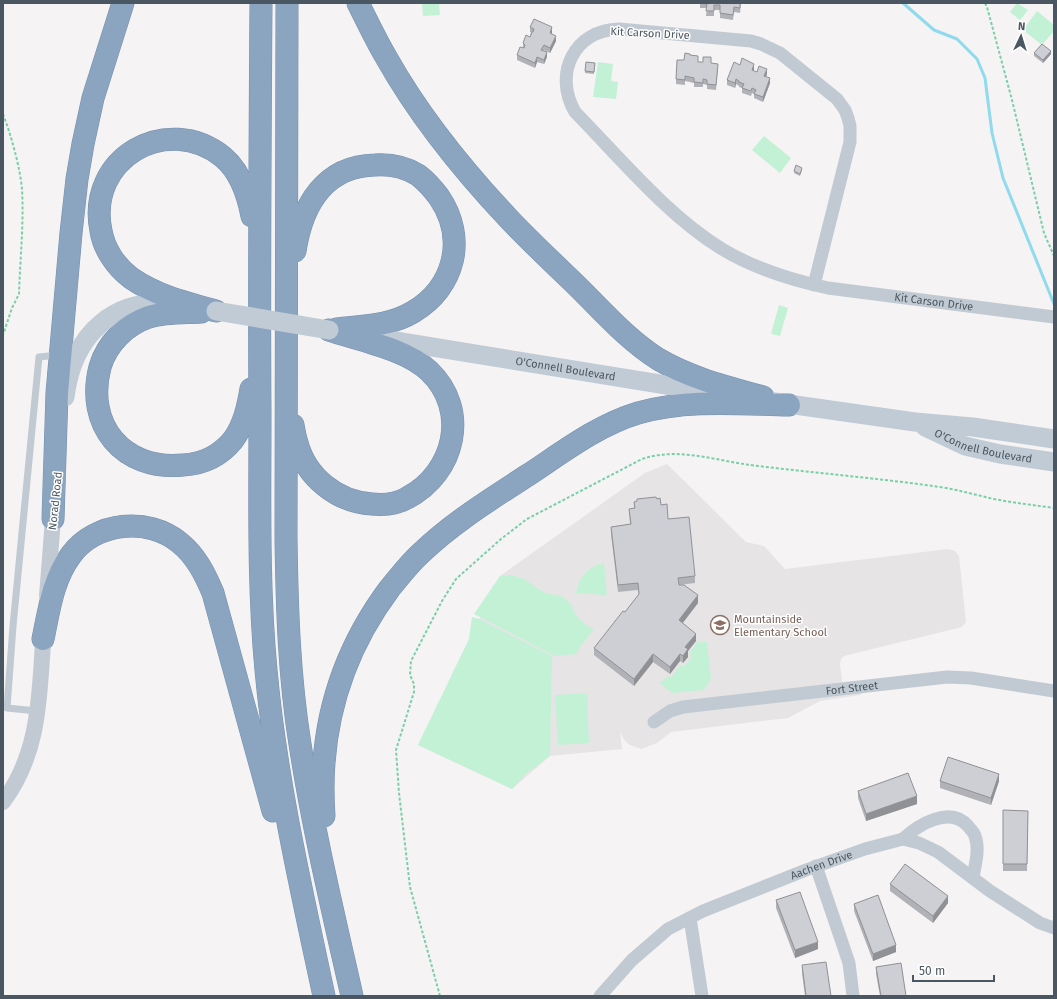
<svg xmlns="http://www.w3.org/2000/svg" width="1057" height="999" font-family="'Fira Sans',sans-serif">
<style>
.education{fill:#e6e4e5}
.green{fill:#c3f1d5}
.lines{fill:none;stroke-linecap:round;stroke-linejoin:round}
.stream{stroke:#90daee;stroke-width:3}
.motorway-casing{stroke:#7690ad;stroke-width:23}
.path{stroke:#7ad0a6;stroke-width:2;stroke-dasharray:3 2;stroke-linecap:butt}
.service{stroke:#c1cad2;stroke-width:7}
.minor{stroke:#c1cad2;stroke-width:13}
.tertiary{stroke:#c1cad2;stroke-width:16}
.secondary{stroke:#c1cbd6;stroke-width:19}
.motorway{stroke:#8ba5c1;stroke-width:22}
.secondary-bridge{stroke:#c1cbd6;stroke-width:19}
.wall{fill:#b0b2b7}
.shaded-wall{fill:#909195}
.building{fill:#cdcfd5;stroke:#909195}
.labels{text-anchor:middle;stroke-width:3;stroke-linejoin:round;paint-order:stroke}
.street-label{font-size:11px;fill:#4a5661;stroke:#fff}
.education-label{font-size:11px;fill:#785e54;stroke:#fff;text-anchor:start}
</style>
<rect width="100%" height="100%" fill="#f5f3f3"/>
<path class="education" d="M667 464 746 542 764 546 785 569 948 549 955 551 959 556 966 622 962 627 844 656 841 659 840 664 843 689 873 685 860 695 820 701 788 718 671 732 657 743 641 749 630 745 625 741 620 732 622 749 550 756 512 789 418 745 500 576 645 473Z"/>
<path class="green" d="M422 3H439L440 15 423 16Z
M1017 3 1028 10 1020 20 1010 12Z
M1037 11 1054 25V31L1042 45 1023 30Z
M598 62 613 64 611 81 618 82 616 99 593 97Z
M764 136 791 158 780 173 752 150Z
M779 305 788 308 780 336 771 334Z
M604 563 607 594 604 596 595 594 576 593C579 577 588 566 604 563Z
M512 575 524 579 545 593 562 596 572 605 573 610 580 620 589 627 594 629 577 651V654L555 656 474 614 500 576Z
M472 617 479 619 552 656 550 756 527 773 512 789 418 745 469 639Z
M698 642H707L711 679 704 690 672 693 660 683V682H662L667 676 671 677 680 666H685L691 658 690 652Z
M587 693 589 743 558 745 555 695Z"/>
<g class="lines">
<path class="stream" d="M903 3 934 30 957 39 977 59 985 78 992 133 1003 178 1054 304"/>
<g class="motorway-casing">
<path id="motorway" d="M261 3C260 140 259 277 260 414 260 500 258 586 266 670 276 780 301 888 324 996
M287 3 286 538C287 607 289 676 300 744 313 829 333 912 352 996
M358 3C367 21 376 40 386 57 419 116 462 169 508 218 529 240 551 261 573 282 600 308 626 339 658 359 690 378 727 387 763 397
M295 251C302 206 324 166 375 165 390 164 405 167 418 175 426 181 433 189 439 197 467 238 455 287 413 312 390 326 362 326 337 329
M216 311C186 303 157 296 131 278 116 267 104 249 101 231 86 158 167 112 223 157 241 172 248 195 252 216
M201 312C184 313 165 312 149 317 126 325 107 343 100 367 85 425 123 471 183 465 202 464 220 456 233 440 244 425 248 407 251 389
M293 425C294 431 295 437 297 443 306 477 337 502 372 504 383 505 397 504 407 498 455 473 470 410 429 371 406 349 359 340 329 330
M53 519 57 393 71 233 77 179 83 144 93 98 123 3
M43 639C49 610 53 579 71 555 95 522 148 516 180 543 196 556 205 574 213 593L273 811
M324 816C318 732 339 656 390 588 400 576 409 564 420 554 452 523 491 499 528 475 563 452 598 425 638 413 686 399 739 404 789 405"/>
</g>
<path class="path" d="M985 3 987 7 1012 100 1044 233 1054 256
M3 114C11 135 20 167 22 189 24 224 20 260 19 294L12 308 3 335
M440 996 410 887 399 793 396 750 414 692V684L410 675 411 661 442 601 456 579 501 539 527 519 642 459C677 447 714 460 750 465 814 473 877 478 940 487 959 490 976 495 994 499 1014 503 1034 505 1054 508"/>
<path class="service" d="M37 711 7 708 13 626 39 357 58 355"/>
<g class="minor">
<path id="s1" d="M814 285 850 142V126L848 118 845 110 837 99 780 53 761 44 751 41 619 29C574 30 553 74 575 112 621 159 667 215 722 249 755 269 791 280 828 288L1054 317"/>
<path id="s2" d="M654 722 670 711 683 707 947 677 971 678 1054 691"/>
<path d="M903 839C918 825 950 805 968 826 970 829 974 832 975 836 980 850 975 864 973 878"/>
<path d="M816 866 849 963 853 996"/>
<path d="M690 918 702 996"/>
<path id="s3" d="M600 996 632 960 668 929 703 911 806 870 865 849 903 839 919 843 938 852 990 891 1040 923 1054 928"/>
</g>
<path class="tertiary" d="M47 596 53 519
M3 802C42 750 39 690 44 629"/>
<g class="secondary">
<path id="s4" d="M377 338 728 395"/>
<path d="M65 397C73 334 115 294 181 305"/>
<path d="M774 402 915 422 973 427 1054 439"/>
<path id="s5" d="M925 427 965 446 1000 454 1054 462"/>
</g>
<use href="#motorway" class="motorway"/>
<path class="secondary-bridge" d="M216 311 329 330"/>
</g>
<path class="wall" d="M700 3H741L740 13 734 12 733 20 720 18V10H714V16H706L707 8H700Z
M530 27 552 32V34L556 41 550 53 544 50 543 51 547 57 544 64 537 62 535 68 517 60V55L523 48V43L530 37 531 32H530Z
M1034 53 1051 54 1043 63 1034 56Z
M690 55 698 62 711 64 718 69 716 90 707 89V85L703 84V87H694V83L685 81V85L676 84V79Z
M586 62 595 63 594 74 585 73Z
M740 65 754 69V71L757 72 767 74 766 77 770 83 763 102 754 98V94L752 93 751 96 742 93V88L739 87V86L736 84 735 88 727 85V80Z
M802 170 800 176 794 173V171Z
M637 499H657L661 505 695 576V583L679 585 698 603 682 623 696 641 688 651V657L683 663 680 661 670 674 653 662 634 686 594 655V648L625 612 639 595 638 590 618 592 611 534V527L630 524 629 509 634 508V502L637 501Z
M940 781H999L991 805 940 788Z
M858 791 917 804 866 821 858 798Z
M1003 810 1028 811 1027 871H1003Z
M890 884 948 903 933 923 890 891Z
M776 900 818 949 795 958 776 908Z
M854 904 896 952 873 961 854 911Z
M802 965 831 996H805L802 973Z
M876 967 906 996H880L876 974Z"/>
<path class="shaded-wall" d="M552 27V32L550 38V33Z
M556 36V41L550 53V48Z
M1051 51V54L1043 63V60Z
M547 52V57L544 64V60Z
M537 57V62L535 68V63Z
M754 64V69L752 75V70Z
M767 69V74L764 81V76Z
M770 78V83L763 102V97Z
M736 79V84L735 88V83Z
M698 595V603L679 628V620Z
M696 634V641L688 651V657L683 663V656L685 647Z
M653 654V662L634 686V679Z
M680 654V661L670 674V667Z
M999 774V781L991 805V798Z
M917 796V804L866 821V814Z
M948 896V903L933 923V916Z
M818 942V949L795 958V950Z
M896 945V952L873 961V954Z"/>
<path class="building" d="M700 3H740V8L734 7 733 15 720 13V5H714V11H706L707 4Z
M534 19 552 27 550 33 556 36 550 48 544 45 541 50 547 52 544 60 537 57 535 63 517 55 520 47 524 48 525 45 523 43 526 35 530 37 532 32H533L534 29 530 27Z
M1042 44 1051 51 1043 60 1034 53Z
M685 53 690 54V55L698 56V62H703V57H711V63L718 64 716 85 707 84V80L703 79V83L694 82V78L685 76V80L676 79 677 60H684Z
M742 58 754 64 752 70 757 72 759 66 767 69 764 76 770 78 763 97 754 94 756 90 752 88 751 91 742 88 744 84 739 82V81L736 79 735 83 727 80 734 62 740 65Z
M586 62 595 63 594 72 585 71Z
M796 165 802 168 800 174 794 171Z
M656 497 657 499 660 498 661 505 667 504 668 519 689 517 695 576 678 578 679 585H684L698 595 679 620 696 634 685 647 688 649 683 656 680 654 670 667 653 654 634 679 594 648 623 611 625 612 639 594 638 583 618 585 611 527 631 524 629 509 635 508 634 502 637 501V499Z
M948 757 999 774 991 798 940 781Z
M908 773 917 796 866 814 858 791Z
M1003 810 1028 811 1027 864H1003Z
M905 864 948 896 933 916 890 884Z
M800 892 818 942 795 950 776 900Z
M878 895 896 945 873 954 854 904Z
M826 962 831 996H806L802 965Z
M901 963 906 996H881L876 967Z"/>
<defs>
<g id="school-ring" transform="scale(1)"><circle r="9.5" fill="#fff" stroke="#8d6e63" stroke-width="1.5"/><path d="M0-5L7-2L0 1L-7-2ZM-4 1L0 2.5L4 1V4Q0 6-4 4Z" fill="#8d6e63"/></g>
</defs>
<g fill-rule="evenodd">
<use href="#school-ring" x="720" y="625"/>
</g>
<g class="labels">
<g class="street-label">
<text transform="translate(650 33) rotate(3)" y="4">Kit Carson Drive</text>
<text dy="4" stroke="none"><textPath href="#s1" startOffset="968">Kit Carson Drive</textPath></text>
<text dy="4" stroke="none"><textPath href="#s4" startOffset="191">O'Connell Boulevard</textPath></text>
<text dy="4" stroke="none"><textPath href="#s5" startOffset="62">O'Connell Boulevard</textPath></text>
<text transform="translate(55 501) rotate(-84)" y="4">Norad Road</text>
<text dy="4" stroke="none"><textPath href="#s2" startOffset="203">Fort Street</textPath></text>
<text dy="4" stroke="none"><textPath href="#s3" startOffset="262">Aachen Drive</textPath></text>
</g>
<g class="education-label">
<text x="734" y="623">Mountainside<tspan x="734" dy="13">Elementary School</tspan></text>
</g>
</g>
<rect width="1057" height="999" fill="none" stroke="#4a5661" stroke-width="8"/>
<g transform="translate(1021 36) rotate(4)" stroke="#ffffff" stroke-width="3" paint-order="stroke">
<path d="M0-3L7 15L0 10L-7 15Z" fill="#4a5661"/>
<text y="-6" font-size="11" font-weight="bold" text-anchor="middle" fill="#4a5661">N</text>
</g>
<path d="M913 975v6h81v-6" fill="none" stroke="#4a5661" stroke-width="2"/>
<text x="919" y="975" font-size="12" fill="#4a5661" stroke="#ffffff" stroke-width="3" paint-order="stroke">50 m</text>
</svg>
